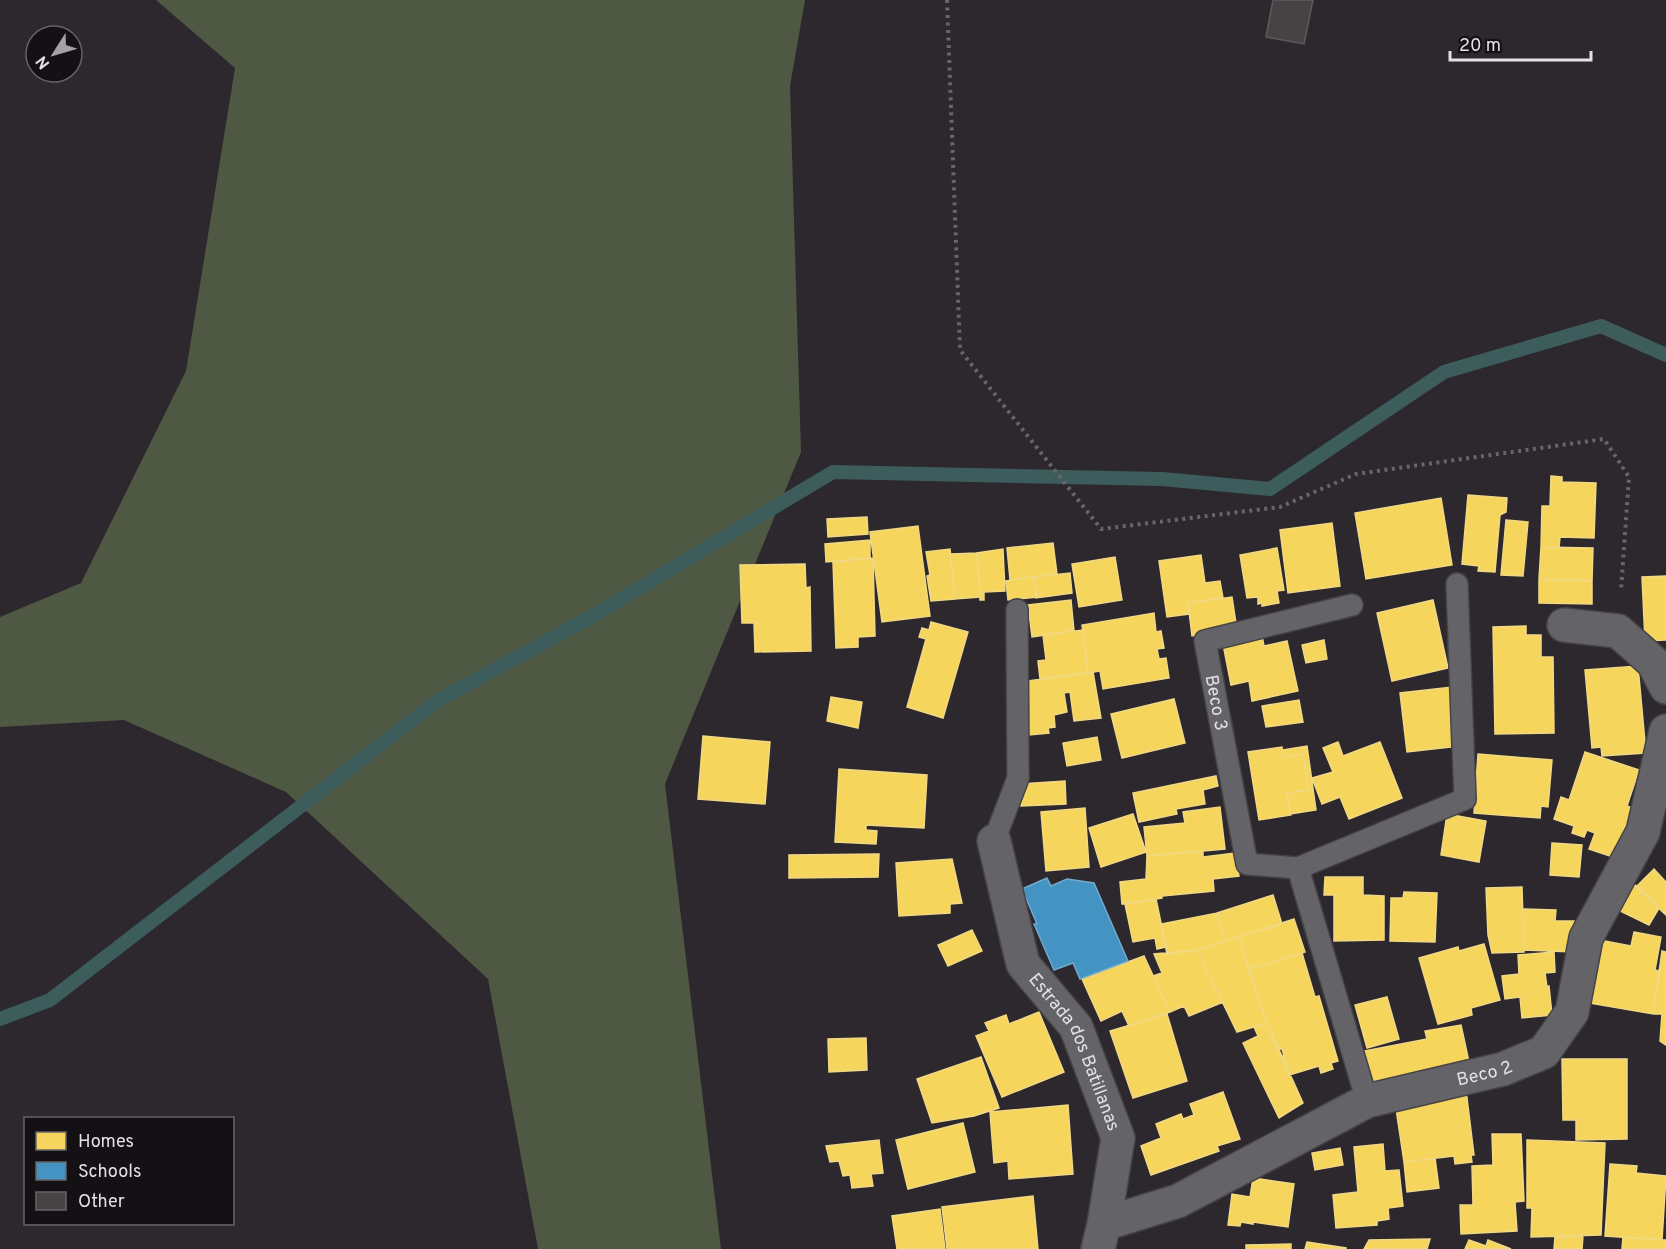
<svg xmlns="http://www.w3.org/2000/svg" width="1666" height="1249" font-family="Overpass,sans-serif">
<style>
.forest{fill:#4f5843}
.homes{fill:#f6d55c;stroke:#f1d885;stroke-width:1.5}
.schools{fill:#4393c3;stroke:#73aacd;stroke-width:1.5}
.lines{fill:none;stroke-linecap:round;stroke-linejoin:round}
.stream{stroke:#3d5d5d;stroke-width:14}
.building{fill:#474345;stroke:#5f5b5d;stroke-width:1.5}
.lane-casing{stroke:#454346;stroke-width:24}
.street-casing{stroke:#454346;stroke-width:36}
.path{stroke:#686669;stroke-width:4;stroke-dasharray:3 4.5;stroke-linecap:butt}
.lane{stroke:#646468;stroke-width:21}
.street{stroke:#646468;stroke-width:33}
.labels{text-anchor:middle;stroke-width:6;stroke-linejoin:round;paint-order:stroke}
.street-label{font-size:18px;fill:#e4e0e5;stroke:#131114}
</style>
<rect width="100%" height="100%" fill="#2c282d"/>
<path class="forest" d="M156 0H805L790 86 801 452 665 784 721 1249H538L488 979 286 792 124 720 0 727V617L81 583 186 371 235 68Z"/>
<path class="homes" d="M1551 476 1562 477V482L1596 483 1594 538 1560 537 1559 548 1541 547 1542 506H1550Z
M1468 495 1507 498 1506 512 1500 515 1495 572 1478 571 1479 566 1462 564Z
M1441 498 1452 565 1366 579 1355 513Z
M867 517 868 534 828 537 827 519Z
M1506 520 1528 522 1523 576 1501 575Z
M1332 523 1340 586 1288 593 1280 530Z
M918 526 930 616 882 622 870 532Z
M870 540V558L826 562 825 544Z
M1053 543 1057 574 1010 580 1007 548Z
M1541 547 1593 548 1592 581 1539 579Z
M1277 548 1284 590 1277 591 1279 603 1262 606V603L1258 604V597L1247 598 1240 555Z
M950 549 955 599 931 601 927 576 930 575 926 552Z
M1003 549 1005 591 984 592V600H980L977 553Z
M977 553 980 597 955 599 951 554Z
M1201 555 1205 583 1220 581 1223 598 1188 603 1189 614 1167 617 1159 561Z
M1115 557 1122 600 1079 607 1072 564Z
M873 558 875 636 858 637V647L836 648 833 562Z
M805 564 806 588 810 587 811 651 755 652 754 623H742L740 565Z
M1070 573 1072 593 1036 598 1034 577Z
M1666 576V640L1645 641 1642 577Z
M1034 577 1037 597 1008 600 1006 581Z
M1539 579 1592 581V604L1539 603Z
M1232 597 1237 630 1192 636 1188 603Z
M1071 600 1074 631 1032 637 1028 605Z
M1433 600 1448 668 1392 681 1377 613Z
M1154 613 1156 632 1161 631 1164 648 1157 649 1159 659 1166 658 1169 678 1103 689 1100 671 1088 673 1082 625Z
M931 622 968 632 943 718 907 707 926 639 919 637 922 628 929 630Z
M1526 626V635H1541V657H1553L1554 733 1495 734 1493 627Z
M1083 630 1088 673 1040 679 1038 661 1046 660 1043 635Z
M1262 636 1264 646 1287 641 1298 691 1252 701 1249 681 1231 685 1223 644Z
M1324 640 1327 659 1306 663 1302 645Z
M1638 666 1646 753 1602 756 1601 747 1592 748 1585 670Z
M1093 672 1101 718 1074 721 1070 692 1064 693 1067 712 1054 715 1055 727 1048 728 1049 733 1029 735 1021 682Z
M1452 687 1459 746 1407 752 1400 693Z
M831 697 862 702 858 728 827 721Z
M1174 699 1185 743 1122 758 1111 714Z
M1299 700 1303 722 1266 727 1262 706Z
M703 736 770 742 765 804 698 799Z
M1097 737 1101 760 1067 766 1063 743Z
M1338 742 1343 756 1380 742 1402 798 1349 819 1340 797 1322 804 1312 778 1333 772 1323 748Z
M1307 746 1316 810 1291 814 1287 793 1308 790 1303 754 1283 757 1282 750Z
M1282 747 1283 757 1303 754 1308 790 1287 793 1291 815 1259 820 1248 752Z
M1585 752 1639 770 1627 806 1633 808 1616 858 1589 849 1595 833 1587 830 1584 837 1572 833 1574 826 1554 819 1561 797 1569 800Z
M1478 754 1552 760 1548 807 1541 806 1540 818 1474 813Z
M839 769 927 775 924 828 866 825V830L877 831 876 844 835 842Z
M1216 776 1218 786 1203 790 1205 804 1176 809 1177 814 1139 822 1133 793Z
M1065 781 1066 804 1021 806 1020 784Z
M1220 807 1225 849 1147 856 1144 827 1185 823 1183 812Z
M1085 808 1089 867 1046 871 1041 812Z
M1133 814 1146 852 1101 867 1089 828Z
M1447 814 1486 821 1479 862 1441 855Z
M1552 843 1582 845 1579 877 1550 875Z
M1203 851V857L1235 853 1239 876 1213 879 1214 891 1162 896V898L1122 904 1120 882 1146 879 1147 856Z
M879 854 878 877 789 878V855Z
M952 859 962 903 950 904V913L899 916 896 863Z
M1654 869 1666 882V915L1636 887Z
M1325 877H1363V895L1384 896V940L1334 941V895H1324Z
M1630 882 1640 888 1659 908 1649 925 1616 909Z
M1522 887 1524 952 1492 953 1488 935 1486 888Z
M1404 892 1437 893 1435 942 1390 941 1391 898H1403Z
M1273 895 1282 924 1226 941 1217 913Z
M1156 899 1166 947 1157 949 1155 938 1133 942 1125 904Z
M1523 909 1556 910 1555 921H1574L1573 952 1524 950Z
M1217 913 1226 941 1197 950 1167 954 1161 924Z
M1294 919 1305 952 1249 969 1239 937Z
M972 930 982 951 948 966 938 945Z
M1634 932 1661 937 1655 970 1660 971 1653 1014 1589 1003 1599 940 1631 946Z
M1239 937 1267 1023 1237 1032 1197 950Z
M1484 944 1500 1000 1471 1008 1472 1015 1438 1024 1419 958 1458 947 1459 951Z
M1197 950 1223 1002 1189 1016 1184 1006 1170 1012 1153 976 1162 973 1154 954Z
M1662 951 1666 952V1045L1660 1041 1662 1014H1653Z
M1554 952 1555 972 1545 973 1547 987 1549 986 1552 1015 1522 1018 1520 997 1505 999 1502 976 1519 974 1518 955Z
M1302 953 1315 997 1319 996 1338 1061 1331 1063 1333 1069 1321 1073 1319 1066 1289 1075 1281 1056H1284L1282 1049H1277L1267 1023 1249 969Z
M1144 956 1170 1012 1129 1026 1122 1011 1101 1021 1082 979Z
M1387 997 1399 1039 1367 1048 1355 1005Z
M1039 1012 1064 1072 1002 1097 976 1036 989 1031 985 1023 1006 1015 1009 1024Z
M1167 1014 1187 1081 1133 1098 1110 1031Z
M1267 1023 1303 1103 1279 1118 1243 1043 1258 1036 1254 1027Z
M1461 1025 1469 1062 1371 1082 1364 1051 1427 1039 1425 1031Z
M866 1038 867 1070 829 1072 828 1039Z
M981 1057 999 1108 974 1116 932 1123 917 1079Z
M1562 1059H1627V1139L1576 1140V1120H1563Z
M1466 1090 1474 1155H1471L1472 1162 1455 1164 1454 1156 1404 1162 1395 1102Z
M1223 1092 1240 1139 1217 1146 1219 1151 1151 1175 1141 1146 1161 1138 1156 1124 1181 1114 1183 1119 1194 1115 1190 1104Z
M1068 1105 1073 1174 1009 1179 1008 1161 994 1163 990 1112Z
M963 1123 975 1172 908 1189 896 1140Z
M1492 1134H1521L1524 1201 1515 1202 1517 1231 1461 1234 1460 1205H1473L1472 1166 1493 1165Z
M879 1140 883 1173 871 1174 873 1186 852 1188 850 1175 843 1176 839 1161 830 1162 826 1146Z
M1527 1140 1605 1143 1601 1235 1531 1237 1532 1208H1527Z
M1383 1144 1385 1171 1399 1170 1403 1206 1388 1208 1389 1219 1377 1221V1225L1336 1228 1333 1195 1358 1192 1354 1147Z
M1340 1148 1343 1165 1315 1170 1312 1153Z
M1435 1158 1439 1188 1407 1192 1404 1162Z
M1610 1164 1637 1166 1636 1173 1666 1176 1662 1240 1605 1236Z
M1253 1178 1294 1184 1288 1227 1253 1222V1224L1241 1222 1240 1226 1228 1225 1232 1194 1250 1197Z
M1033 1196 1038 1249H947L942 1207Z
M940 1209 945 1249H897L892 1216Z
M1583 1236 1582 1249H1554L1555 1237Z
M1623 1237 1666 1240V1249H1622Z
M1430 1239 1427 1249H1364L1369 1240Z
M1469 1240 1486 1246 1488 1240 1511 1249H1465Z
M1307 1242 1346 1248V1249H1305Z
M1291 1244V1249H1246V1245Z"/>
<path class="schools" d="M1047 878 1051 886 1067 879 1094 883 1128 961 1080 979 1073 963 1054 970 1034 924H1037L1022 889Z"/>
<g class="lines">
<path class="stream" d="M0 1019 50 1000 437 701 589 618 833 472 1162 479 1270 489 1444 372 1601 326 1666 355"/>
</g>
<path class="building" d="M1273 0H1313L1304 44 1266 37Z"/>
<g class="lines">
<g class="lane-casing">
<g id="lane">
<path id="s1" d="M1352 605 1205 641 1247 864 1298 868 1367 1101"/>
<path d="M994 841 1018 778 1017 610"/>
<path d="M1298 868 1465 799 1457 584"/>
</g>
</g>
<g class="street-casing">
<g id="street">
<path d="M1564 625 1618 631 1653 662 1666 687"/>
<path id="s2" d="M994 841 1023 964 1076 1027 1118 1138 1104 1224 1098 1249"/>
<path id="s3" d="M1104 1224 1178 1201 1367 1101 1503 1069 1544 1052 1572 1012 1586 938 1643 832 1666 731"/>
</g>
</g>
<path class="path" d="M947 0 960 350 1101 529 1280 507 1356 474 1604 439 1629 477 1621 590"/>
<use href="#lane" class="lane"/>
<use href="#street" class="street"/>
</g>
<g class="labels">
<g class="street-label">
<text dy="6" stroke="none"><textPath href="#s1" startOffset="214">Beco 3</textPath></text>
<text dy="6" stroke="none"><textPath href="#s2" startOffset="230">Estrada dos Batillanas</textPath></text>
<text dy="6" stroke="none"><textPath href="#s3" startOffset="412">Beco 2</textPath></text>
</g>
</g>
<rect x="24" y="1117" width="210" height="108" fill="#131114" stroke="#676468" stroke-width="1.5"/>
<rect x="36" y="1132" width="30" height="18" fill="#f6d55c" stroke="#676468" stroke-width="1.5"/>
<text x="78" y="1147" font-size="18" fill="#e4e0e5">Homes</text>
<rect x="36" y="1162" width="30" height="18" fill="#4393c3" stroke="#676468" stroke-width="1.5"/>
<text x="78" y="1177" font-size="18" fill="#e4e0e5">Schools</text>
<rect x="36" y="1192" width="30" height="18" fill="#474345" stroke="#676468" stroke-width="1.5"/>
<text x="78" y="1207" font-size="18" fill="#e4e0e5">Other</text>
<g transform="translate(54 54) rotate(233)"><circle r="28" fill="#131114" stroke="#676468" stroke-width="1.5"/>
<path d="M0-4.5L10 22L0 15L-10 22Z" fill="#a4a0a5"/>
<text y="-9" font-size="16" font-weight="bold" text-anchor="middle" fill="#e4e0e5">N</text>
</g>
<path d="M1450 51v9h141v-9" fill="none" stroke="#e4e0e5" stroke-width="3"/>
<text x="1459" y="51" font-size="18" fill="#e4e0e5" stroke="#131114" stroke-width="4.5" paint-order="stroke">20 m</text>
</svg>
